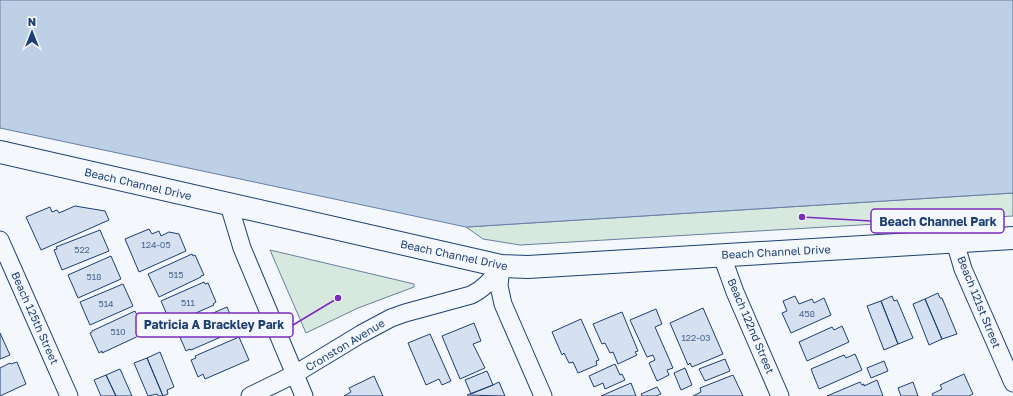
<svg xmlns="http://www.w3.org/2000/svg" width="1013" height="396" font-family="'Golos Text',sans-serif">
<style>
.green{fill:#d7e8df;stroke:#687fa3}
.water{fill:#bed0e5;stroke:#687fa3}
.building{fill:#d5e0f0;stroke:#1d3f73}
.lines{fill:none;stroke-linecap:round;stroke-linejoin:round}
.street-casing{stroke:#1d3f73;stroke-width:19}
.primary-casing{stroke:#1d3f73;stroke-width:24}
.street{stroke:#f4f7fb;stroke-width:17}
.primary{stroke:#f4f7fb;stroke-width:22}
.labels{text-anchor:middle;stroke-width:3;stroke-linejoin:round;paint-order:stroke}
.number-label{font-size:9px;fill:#4b6792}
.street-label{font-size:11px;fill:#1d3f73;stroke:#f4f7fb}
.leader{fill:none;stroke:#7b2cbf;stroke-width:1.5}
.callout-dot{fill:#7b2cbf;stroke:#f4f7fb;stroke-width:1.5}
.callout{fill:#f4f7fb;stroke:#7b2cbf;stroke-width:1.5}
.callout-label{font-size:12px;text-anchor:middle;font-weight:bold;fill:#1d3f73}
</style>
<rect width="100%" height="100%" fill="#f4f7fb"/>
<path class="green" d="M1013 193V216L520 245 483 239 466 227Z
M270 250 414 284V287L358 308 306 333Z"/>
<path class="water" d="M0 0H1013V193L466 227 0 128Z"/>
<path class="building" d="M75 206 105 211 109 220 41 250 26 217 50 207 52 212 57 210 59 213Z
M149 229 152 234 159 231 161 236 169 232 179 234 186 251 139 272 125 239Z
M100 230 109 251 62 270 54 250 57 249 56 247Z
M192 254 193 256 195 255 204 275 201 276V277L159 297 148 274Z
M111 256 121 279 78 298 68 275Z
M204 282 205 284 208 283 216 302 213 304 214 305 171 324 161 301Z
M123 284 133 306 90 325 80 302Z
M938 293 940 298H942L957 334 942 339 925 299Z
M795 296 799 304 812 299 814 303 824 298 831 315 791 333 782 313 787 311 783 301Z
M892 296 894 301 897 300 913 338 898 344 881 301Z
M925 299 942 339 929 345 913 304Z
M881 301 898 344 884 350 867 306Z
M227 307 237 330 191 350 190 349 186 351 179 335 184 333 181 327Z
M703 308 723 354 692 367 690 363 688 365 670 323Z
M656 309 662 324 655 327 673 368 667 370 669 375 657 381 649 363 655 360 653 355 647 357 630 320Z
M135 311 145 333 102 353V351L99 353 90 333 92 332V331Z
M622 312 638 351 635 352 637 355 618 364 613 352 610 353 605 343 602 344 593 324Z
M581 319 599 360 596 361 597 365 578 373 573 362 569 363 564 353 562 355 552 332Z
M474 323 481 341 473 344 485 368 460 379 442 336Z
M842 326 849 342 807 361 799 342 832 327 834 330Z
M0 333 10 355 0 359Z
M430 334 451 381 442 385 439 379 426 385 408 343Z
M239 337 249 360 205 379 203 374 198 377 191 360 196 358 195 356Z
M160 352 174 387 167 390 168 394 163 396 147 358Z
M855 354 862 370 819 389 811 369 844 355 846 358Z
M147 358 163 396H158L157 394 148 396 134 363Z
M725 359 730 371 705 381 699 369Z
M884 361 888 371 871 378 867 368Z
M17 362 26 384 0 396V368L10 363 11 364Z
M615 364 620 375 622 374 625 380 605 389 603 383 594 387 589 376Z
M685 368 692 385 681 390 674 373Z
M120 369 132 396H116L106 375Z
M487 371 493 385 471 394 465 380Z
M964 374 973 394 969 396H933L932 394 942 389 940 385Z
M106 375 116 396H101L94 380Z
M733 375 743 396H693L701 392 700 388Z
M374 376 383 396H344L351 392 349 388Z
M877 380 883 396H827L860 382 862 385 864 384V386Z
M499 382 505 396 467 395 493 385Z
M913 382 918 396H901L898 388Z
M631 383 636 396H601Z
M657 387 661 394 656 396H642L641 394Z"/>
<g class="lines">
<g class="street-casing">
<path id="street" d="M229 205 242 248 304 396
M0 240 69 396
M955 242 963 269 1013 383
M722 256 735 292 780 396
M501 266 499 286 503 304 543 396
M250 396 295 374 361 334 391 318 405 313 471 295C484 289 492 279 501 266"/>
</g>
<g class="primary-casing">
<path id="primary" d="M0 152 501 266 528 267 1013 238"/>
</g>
<use href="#street" class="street"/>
<use href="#primary" class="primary"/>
</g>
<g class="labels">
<g class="number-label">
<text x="156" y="248">124-05</text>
<text x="82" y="253">522</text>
<text x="176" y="278">515</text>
<text x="94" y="280">518</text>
<text x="188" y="306">511</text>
<text x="106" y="307">514</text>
<text x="807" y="317">458</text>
<text x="118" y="335">510</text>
<text x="696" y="341">122-03</text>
</g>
<g class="street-label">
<text transform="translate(138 184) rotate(13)" y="4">Beach Channel Drive</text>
<text transform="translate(776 252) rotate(-3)" y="4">Beach Channel Drive</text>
<text transform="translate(454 255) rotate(12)" y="4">Beach Channel Drive</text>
<text transform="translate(979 302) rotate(68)" y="4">Beach 121st Street</text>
<text transform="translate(35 318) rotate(66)" y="4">Beach 125th Street</text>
<text transform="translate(751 326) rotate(67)" y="4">Beach 122nd Street</text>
<text transform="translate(345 345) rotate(-31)" y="4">Cronston Avenue</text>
</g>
</g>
<path class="leader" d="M802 217L871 221M338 298L293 325"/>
<g class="callout-dot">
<circle cx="802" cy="217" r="4"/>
<circle cx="338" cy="298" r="4"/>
</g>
<g class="callout">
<rect x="871" y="209" width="133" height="24" rx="4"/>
<rect x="136" y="313" width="157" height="24" rx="4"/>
</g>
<g class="callout-label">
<text x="938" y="226">Beach Channel Park</text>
<text x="214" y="329">Patricia A Brackley Park</text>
</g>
<g transform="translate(32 32)" stroke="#f4f7fb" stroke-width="3" paint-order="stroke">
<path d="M0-3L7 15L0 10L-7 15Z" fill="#1d3f73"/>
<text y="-6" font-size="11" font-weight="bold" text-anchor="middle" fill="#1d3f73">N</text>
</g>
</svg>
